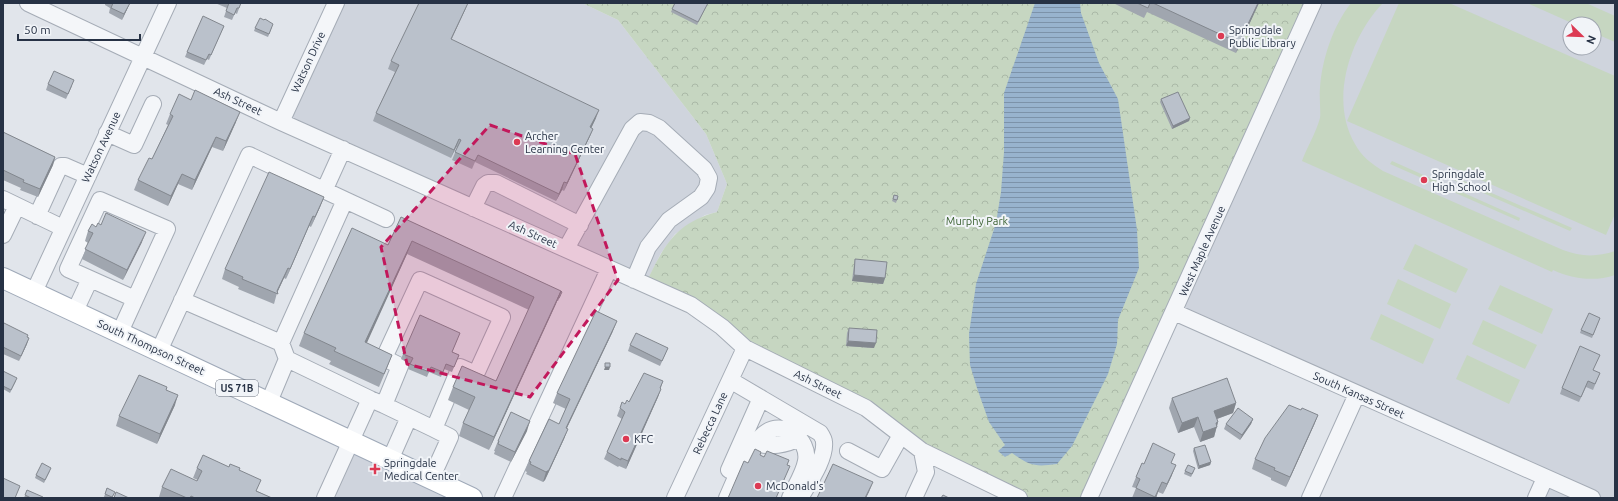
<svg xmlns="http://www.w3.org/2000/svg" width="1618" height="501" font-family="Ubuntu,sans-serif">
<style>
.built{fill:#cfd4dd;fill-rule:evenodd}
.grass{fill:#c6d6c1}
.forest{fill:url(#forest-crowns)}
.water{fill:url(#water-rules)}
.lines{fill:none;stroke-linecap:round;stroke-linejoin:round}
.minor-casing{stroke:#a5acb6;stroke-width:18}
.major-casing{stroke:#9fa9b8;stroke-width:22}
.minor{stroke:#f4f6f9;stroke-width:16}
.major{stroke:#fff;stroke-width:20}
.wall{fill:#a0a6af}
.shaded-wall{fill:#82878e}
.building{fill:#bac1cb;stroke:#82878e}
.marked{fill:#c2185b;fill-opacity:0.2;stroke:#c2185b;stroke-width:3;stroke-dasharray:8 5;stroke-linejoin:round}
.poi-dot{fill:#dc3a53;stroke:#f1f4f8;stroke-width:1.5}
.labels{text-anchor:middle;stroke-width:4;stroke-linejoin:round;paint-order:stroke}
.shield{fill:#f1f4f8;stroke:#646c7b;stroke-width:1}
.shield-label{font-size:10px;font-weight:bold;fill:#273245}
.poi-label{font-size:11px;fill:#273245;stroke:#f1f4f8;text-anchor:start}
.street-label{font-size:11px;fill:#273245;stroke:#f1f4f8}
.park-label{font-size:11px;fill:#3c6233;stroke:#f1f4f8}
</style>
<defs>
<pattern id="forest-crowns" width="20" height="18" patternUnits="userSpaceOnUse"><rect width="20" height="18" fill="#c6d6c1"/><path d="M2 6a3 3 0 1 1 6 0M12 15a3 3 0 1 1 6 0" fill="none" stroke="#aab8a7"/></pattern>
<pattern id="water-rules" width="6" height="5" patternUnits="userSpaceOnUse"><rect width="6" height="5" fill="#98b3ce"/><path d="M0 2.5h6" fill="none" stroke="#7c92a9"/></pattern>
</defs>
<rect width="100%" height="100%" fill="#e1e5eb"/>
<path class="built" d="M336 3H582L618 20 706 134 727 184 717 212 705 215 675 234 661 253 645 285 281 122Z
M1313 3H1615V498H1536L1545 478 1174 312ZM1570 24H1594V48H1570Z
M351 441 472 498H325Z"/>
<path class="grass" d="M1351 3H1383C1350 37 1329 100 1355 144 1361 156 1372 164 1383 171L1563 250C1581 257 1597 257 1615 251V275C1595 282 1572 279 1553 270L1552 272 1302 161C1307 147 1316 133 1320 118 1321 112 1319 96 1320 88 1322 59 1333 26 1351 3Z
M1399 3H1449L1615 76V214L1606 235 1347 121Z
M1527 3H1586L1615 16V42L1594 33V24H1574Z
M1392 161 1520 218 1519 221 1390 164Z
M1441 171 1572 228 1570 231 1440 174Z
M1415 244 1468 269 1456 293 1403 269Z
M1398 279 1451 304 1440 329 1387 304Z
M1500 285 1553 309 1542 334 1488 309Z
M1381 314 1434 339 1423 364 1370 339Z
M1483 320 1537 345 1525 369 1472 344Z
M1467 355 1520 380 1509 404 1456 379Z"/>
<path class="forest" d="M582 3H1313L1089 498H1019L944 463 866 408 645 285C663 248 674 223 717 212L727 184 706 134 618 20Z"/>
<path class="water" d="M1035 3H1080L1081 13 1099 63 1118 99 1137 230 1139 268 1118 320 1117 344 1108 374 1072 446 1057 464C1035 467 1030 466 1012 453L1005 457 998 451 1005 445 989 422 977 388 970 365 969 334 976 284 996 223 1001 192 1004 152V93Z"/>
<g class="lines">
<g class="minor-casing">
<path id="minor" d="M28 3 281 122 691 305 722 327 745 348 866 408 922 451 1019 498
M281 122 336 3
M107 133 134 145 153 104
M324 191 343 149
M3 199 63 228
M345 200 386 219
M473 208 484 186 488 183H496L580 225
M37 216 58 170 61 166H65L88 176
M3 235 17 206
M566 249 632 129 640 122 649 123 659 128 704 169 709 178 707 188 701 197 669 220 648 247 634 280
M34 292 168 3
M182 300 281 343 287 359 370 399 325 498
M75 311 90 279
M1174 312 1592 498
M120 332 167 229 100 200 68 269 135 299
M159 351 249 155 345 200 281 343
M730 380 820 433C822 436 824 439 824 442 826 459 808 484 800 498
M370 399 384 405 400 366 384 358 420 280 502 317 476 374 460 367 434 429 409 417 390 460
M269 402 287 359
M384 405 409 417
M756 444C771 446 785 446 798 438
M848 451 882 469 901 435
M729 470 761 398
M431 479 450 437 434 429
M503 498 609 269
M675 498 745 348
M727 498C736 478 747 448 764 434 783 418 810 440 806 461 804 473 795 487 790 498
M914 498 926 472 922 451
M1089 498 1313 3
M1310 498 1357 394
M1536 498 1545 478"/>
</g>
<g class="major-casing">
<path id="major" d="M3 278 472 498"/>
</g>
<use href="#minor" class="minor"/>
<use href="#major" class="major"/>
</g>
<path class="wall" d="M105 3H130L122 20 109 13 110 8 105 5Z
M215 3H241L237 14 235 13 232 20 224 17 227 8Z
M468 3 465 10 451 39 596 118 591 128 593 129 590 136 564 191 562 190 556 201 475 162 472 169 452 160 457 148 456 147 451 158 373 121 376 113 395 72 388 69 391 61Z
M675 3H708L697 25 671 12Z
M1113 3H1259L1236 53 1147 12 1144 18Z
M224 26 209 60 207 59 204 65 185 57 187 52Z
M272 27 268 37 254 31 255 28Z
M48 84 72 86 66 99 46 90Z
M1161 99 1190 118 1189 121 1172 129 1160 102Z
M170 114 236 122 223 151 212 147 192 190 178 184 168 206 134 190 138 180 152 159 168 125 166 124Z
M3 132 55 157 53 165 38 197 20 190 21 188 3 180Z
M894 195 898 196 896 203 892 201Z
M324 197 320 207 311 227 309 226 286 279 284 278 277 293 274 304 238 289 239 287 222 279 225 269Z
M401 217 561 295 558 301H557L489 450 459 436 463 423 469 410 448 400 453 387 496 381 529 310 407 254 366 343 392 355 387 368 379 387 329 364 331 361 299 346 304 333 388 245Z
M96 227 142 242 123 280 82 259 88 243 85 241 88 231Z
M855 259 885 278 883 284 852 281 854 264Z
M1600 318 1592 338 1580 333 1581 330Z
M3 325 27 338V344L19 361 3 354Z
M849 328 874 348 846 346 847 333Z
M613 331 567 428 564 439 545 480 543 482 526 474 527 472 525 471 529 461 559 424 566 409 553 403 557 393Z
M458 338 452 352 459 355 452 372 444 369 441 377 429 372 427 377 408 369 410 364 401 359 403 354Z
M630 345 668 348 660 366 628 351Z
M3 371 16 381 10 393 3 389Z
M1593 371 1600 373 1593 390 1586 387 1579 402 1560 394 1562 388Z
M663 381 658 397 626 469 619 466 618 467 604 459 607 452 622 419 617 416 620 408Z
M166 390 175 405 157 444 116 426 119 416Z
M1172 398 1236 403 1233 413 1217 419 1218 422 1214 437 1200 442 1194 427 1178 433 1169 408Z
M1301 410 1318 415 1314 425 1286 487 1271 480V478L1252 469 1255 459Z
M1253 419 1251 424 1240 440 1224 429 1226 424Z
M527 431 511 462 494 454 495 451H494L498 441Z
M1194 448 1211 462 1210 465 1198 469 1193 451Z
M1172 463V475L1163 494 1158 492 1156 498H1132L1136 488 1132 487 1136 477 1144 464Z
M229 467 239 470 257 491 272 498H161L159 497 162 487 197 481 198 480 193 478 197 468Z
M50 471 44 483 35 478 36 475Z
M1185 471H1194L1191 477 1184 474Z
M107 488 115 492 112 498H106L104 497Z
M27 490 42 498H24Z"/>
<path class="shaded-wall" d="M130 3 122 20 124 14Z
M468 3 465 10 448 47 451 39Z
M1258 3H1259L1236 53 1239 43Z
M599 110 596 118 588 135 590 127Z
M240 112 236 122 223 151 226 141Z
M1190 118 1189 121 1172 129 1173 126Z
M593 129 590 136 564 191 567 183Z
M216 137 212 147 192 190 195 180Z
M459 139 456 147 451 158 454 150Z
M55 157 53 165 38 197 40 189Z
M182 174 178 184 168 206 171 196Z
M564 182 562 190 556 201 559 194Z
M324 197 320 207 311 227 315 217Z
M313 216 309 226 286 279 290 269Z
M146 232 142 242 123 280 127 270Z
M412 241 407 254 361 356 365 342Z
M288 268 284 278 277 293H276Z
M854 275 885 278 883 284 852 281Z
M561 291 556 304 489 450 494 437Z
M617 321 613 331 562 438 566 428Z
M29 338 27 344 19 361 21 356Z
M848 341 876 343 874 348 846 346Z
M605 367H610L609 370H604Z
M661 389 658 397 626 469 628 461Z
M178 395 175 405 157 444 160 434Z
M1236 403 1233 413 1211 421 1214 411Z
M1318 415 1314 425 1286 487 1290 477Z
M1198 417 1194 427 1178 433 1182 423Z
M1253 419 1251 424 1240 440 1242 435Z
M530 421 527 431 511 462 515 452Z
M1218 422 1214 437 1200 442 1203 432 1216 423Z
M568 429 564 439 545 480 543 482 546 472Z
M1211 462 1210 465 1198 469 1199 466Z
M1176 465 1172 475 1163 494 1167 484Z
M873 482 869 492 866 498H865Z
M1162 482 1158 492 1156 498H1155Z"/>
<path class="building" d="M113 3H130L124 14 111 8Z
M229 3H241L239 8H237L234 15 226 11Z
M419 3H468L451 39 599 110 590 127 593 129 567 183 564 182 559 194 478 155 475 161 455 152 461 140 459 139 454 150 376 113 399 65 391 61Z
M675 3H708L698 22 672 9Z
M1137 3H1150L1148 8Z
M1153 3H1258L1239 43Z
M203 16 224 26 211 55 209 54 206 60 187 52Z
M260 18 264 20 265 19 273 24 269 34 255 28Z
M54 71 74 80 68 94 48 84Z
M195 90 240 112 226 141 216 137 195 180 182 174 171 196 138 180 149 158 152 159 173 116 170 114 179 94 191 100Z
M1178 92 1190 118 1173 126 1161 99Z
M3 132 55 157 40 189 23 182 24 180 3 170Z
M269 172 324 197 315 217 313 216 290 269 288 268 277 291 278 294 242 279 243 277 225 269Z
M894 195 898 196 897 200 893 199Z
M106 213 146 232 127 270 85 249 93 233 88 231 92 224 96 227 98 223 101 225Z
M401 217 561 291 494 437 463 423 475 397 453 387 462 366 496 381 534 297 412 241 365 342 392 355 384 374 334 351 336 348 304 333 352 228 388 245Z
M855 259 887 262 885 278 854 275Z
M561 291 562 292 559 298H558Z
M596 311 617 321 566 428 568 429 549 470 546 472 530 464 531 462 529 461 549 419 559 424 570 399 557 393Z
M1589 313 1600 318 1593 335 1581 330Z
M420 315 460 333 452 352 459 355 454 367 446 364 443 372 431 367 429 372 410 364 413 358 403 354Z
M4 323 28 335 27 337 29 338 21 356 3 347V325Z
M849 328 877 330 876 343 848 341Z
M636 333 668 348 662 361 630 345Z
M1580 346 1600 355 1593 370 1600 373 1595 384 1588 381 1581 397 1562 388Z
M605 363H610V367H605Z
M3 371 17 378 11 390 3 386Z
M644 373 663 381 660 388 661 389 628 461 621 458V460L607 452 625 412 620 408 622 402 625 404 627 400 629 402Z
M139 375 167 387 166 390 178 395 160 434 119 416Z
M1227 378 1236 403 1214 411 1218 422 1216 423 1217 427 1203 432 1198 417 1182 423 1172 398Z
M1289 405 1301 410 1302 408 1318 415 1290 477 1274 470 1275 468 1255 459 1265 438Z
M1238 408 1253 419 1242 435 1226 424Z
M511 412 530 421 515 452 498 444 499 441H498Z
M1153 443 1175 454 1171 463 1176 465 1167 484 1162 482 1155 497 1136 488 1140 479 1136 477 1142 463 1144 464Z
M1205 445 1211 462 1199 466 1194 448Z
M755 449 761 452 760 455 764 457 767 451 789 460 787 465 790 466 776 498H728L744 461 748 463Z
M203 455 229 467 230 464 240 468 239 470 261 480 256 491 272 498H195L191 496 190 498H187L162 487 171 469 197 481 202 471 197 468Z
M42 463 51 468 45 480 36 475Z
M833 464 873 482 865 498H817Z
M1188 465 1195 468 1192 474 1185 471Z
M3 478 20 486 15 498H3Z
M107 488 115 492 112 497 105 494Z
M27 490 43 497 42 498H31L25 495Z
M116 492 129 498H114Z
M943 495 949 498H941Z"/>
<path class="marked" d="M490 125 575 154 618 280 530 397 407 364 381 247Z"/>
<g class="poi-dot">
<circle cx="1221" cy="36" r="4"/>
<circle cx="517" cy="142" r="4"/>
<circle cx="1424" cy="180" r="4"/>
<circle cx="626" cy="439" r="4"/>
<path d="M373 463h4v4h4v4h-4v4h-4v-4h-4v-4h4z"/>
<circle cx="758" cy="486" r="4"/>
</g>
<g class="labels">
<rect class="shield" x="216" y="380" width="42" height="16" rx="3"/>
<g class="shield-label">
<text x="237" y="392">US 71B</text>
</g>
<g class="poi-label">
<text x="1229" y="34">Springdale<tspan x="1229" dy="13">Public Library</tspan></text>
<text x="525" y="140">Archer<tspan x="525" dy="13">Learning Center</tspan></text>
<text x="1432" y="178">Springdale<tspan x="1432" dy="13">High School</tspan></text>
<text x="634" y="443">KFC</text>
<text x="384" y="467">Springdale<tspan x="384" dy="13">Medical Center</tspan></text>
<text x="766" y="490">McDonald's</text>
</g>
<g class="street-label">
<text transform="translate(308 62) rotate(-65)" y="4">Watson Drive</text>
<text transform="translate(238 101) rotate(25)" y="4">Ash Street</text>
<text transform="translate(101 147) rotate(-65)" y="4">Watson Avenue</text>
<text transform="translate(533 234) rotate(24)" y="4">Ash Street</text>
<text transform="translate(1202 251) rotate(-66)" y="4">West Maple Avenue</text>
<text transform="translate(151 347) rotate(25)" y="4">South Thompson Street</text>
<text transform="translate(818 384) rotate(26)" y="4">Ash Street</text>
<text transform="translate(1359 395) rotate(24)" y="4">South Kansas Street</text>
<text transform="translate(710 423) rotate(-65)" y="4">Rebecca Lane</text>
</g>
<g class="park-label">
<text x="977" y="225">Murphy Park</text>
</g>
</g>
<rect width="1618" height="501" fill="none" stroke="#273245" stroke-width="8"/>
<g transform="translate(1582 36) rotate(113)"><circle r="19" fill="#f1f4f8" stroke="#a0a6b0"/>
<path d="M0-3L7 15L0 10L-7 15Z" fill="#dc3a53"/>
<text y="-6" font-size="11" font-weight="bold" text-anchor="middle" fill="#273245">N</text>
</g>
<path d="M18 34v6h122v-6" fill="none" stroke="#273245" stroke-width="2"/>
<text x="24" y="34" font-size="12" fill="#273245" stroke="#f1f4f8" stroke-width="3" paint-order="stroke">50 m</text>
</svg>
